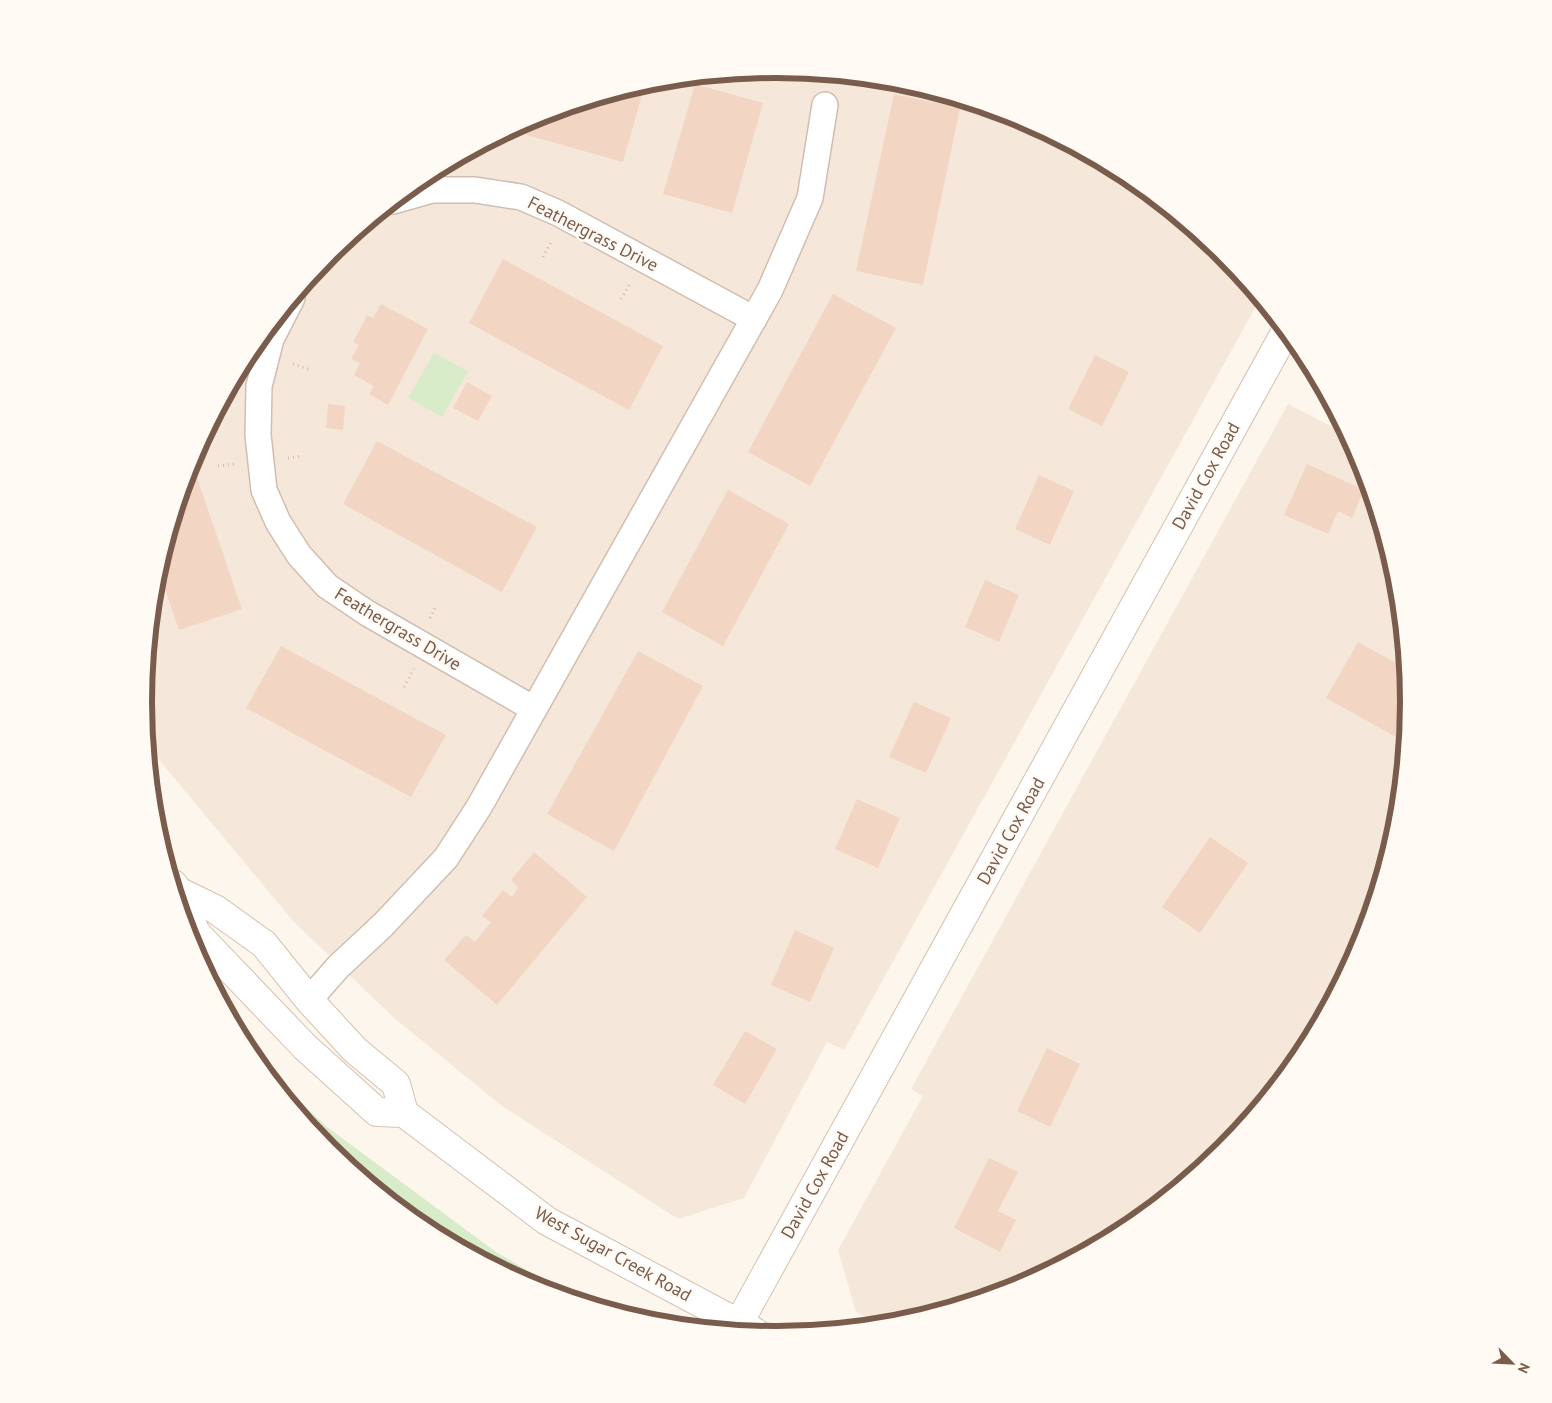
<svg xmlns="http://www.w3.org/2000/svg" width="1552" height="1403" font-family="'PT Sans',sans-serif">
<style>
.residential{fill:#f5e8da}
.green{fill:#d8ecc9}
.building{fill:#f3d5c3}
.lines{fill:none;stroke-linecap:round;stroke-linejoin:round}
.street-casing{stroke:#d1beb0;stroke-width:28}
.secondary-casing{stroke:#d6c0b0;stroke-width:30}
.path{stroke:#d9b8a5;stroke-width:3;stroke-dasharray:1 4;stroke-linecap:butt}
.street{stroke:#fff;stroke-width:25}
.secondary{stroke:#fff;stroke-width:28}
.labels{text-anchor:middle;stroke-width:5;stroke-linejoin:round;paint-order:stroke}
.street-label{font-size:18px;fill:#7a5c4d;stroke:#fffaf3}
.rim{fill:none;stroke:#7a5c4d;stroke-width:6}
</style>
<rect width="100%" height="100%" fill="#fdf6ec"/>
<path class="residential" d="M776 69 900 81 1018 117 1128 176 1224 254 1260 299 844 1050 827 1042 744 1198 678 1219 502 1106 394 1018 293 921 160 761 147 742 143 701 155 578 192 459 250 350 329 254 425 175 534 117 653 81Z
M1288 404 1348 435 1361 460 1397 578 1409 702 1397 825 1360 944 1302 1053 1223 1149 1127 1228 1018 1286 899 1322 878 1324 856 1312 838 1250 923 1096 911 1089Z"/>
<path class="green" d="M434 353 468 371 442 417 408 398Z
M258 1063 327 1127 496 1252 576 1299 534 1286 424 1227 328 1149Z"/>
<path class="building" d="M695 84 763 103 732 213 663 194Z
M623 90 642 95 623 162 509 130 534 117Z
M894 94 960 108 923 285 856 271Z
M503 259 663 346 629 410 469 323Z
M833 294 896 328 810 486 748 452Z
M381 304 428 329 388 405 369 394 374 386 354 375 360 363 351 359 359 345 353 342 360 329 367 315 373 318Z
M1095 355 1129 372 1102 426 1068 409Z
M467 382 492 396 478 421 453 408Z
M328 404 345 406 343 430 326 428Z
M377 441 537 527 502 592 343 504Z
M191 460 242 609 179 630 158 568Z
M1307 464 1364 490 1352 518 1338 511 1328 534 1284 515Z
M1039 475 1074 491 1050 545 1015 529Z
M728 490 789 524 723 646 662 612Z
M985 580 1019 595 999 642 965 627Z
M1358 642 1405 668 1409 702 1407 717 1396 737 1326 698Z
M281 646 446 735 411 797 246 708Z
M638 651 703 686 614 851 547 814Z
M914 702 951 718 926 773 889 757Z
M857 799 900 818 878 868 835 849Z
M1210 837 1248 863 1200 933 1162 907Z
M534 852 587 897 497 1005 444 960 466 935 475 942 491 922 482 916 503 890 512 897 518 888 511 880Z
M795 930 834 948 810 1002 771 985Z
M745 1031 777 1049 745 1104 713 1085Z
M1047 1048 1080 1064 1050 1127 1017 1111Z
M989 1158 1018 1172 998 1211 1016 1220 1000 1252 954 1228Z"/>
<g class="lines">
<g class="street-casing">
<path id="street" d="M393 201 432 190H475L521 197 558 213 754 319
M292 298 271 339 259 386 258 435 264 490 278 522 299 555 327 586 367 613 534 709
M309 1000 338 967 383 925 446 858 479 807 770 290 810 198 825 105"/>
</g>
<g class="secondary-casing">
<path id="secondary" d="M173 884 178 891 196 933 305 1047 377 1112 404 1113 547 1221 755 1332
M178 891 215 909 264 944 309 1000 355 1050 396 1084 404 1113
M735 1330 1286 331"/>
</g>
<path class="path" d="M543 257 552 240
M621 299 631 282
M293 364 311 370
M288 458 303 456
M218 466 235 464
M430 618 435 608
M404 687 414 669"/>
<use href="#street" class="street"/>
<use href="#secondary" class="secondary"/>
</g>
<g class="labels">
<g class="street-label">
<text transform="translate(593 234) rotate(27)" y="6">Feathergrass Drive</text>
<text transform="translate(1206 476) rotate(-61)" y="6">David Cox Road</text>
<text transform="translate(398 629) rotate(31)" y="6">Feathergrass Drive</text>
<text transform="translate(1011 831) rotate(-61)" y="6">David Cox Road</text>
<text transform="translate(815 1185) rotate(-61)" y="6">David Cox Road</text>
<text transform="translate(613 1254) rotate(29)" y="6">West Sugar Creek Road</text>
</g>
</g>
<path d="M0 0H1552V1403H0ZM152 702a624 624 0 1 1 1248 0a624 624 0 1 1-1248 0Z" fill="#fffaf3" fill-rule="evenodd"/>
<path class="rim" d="M152 702a624 624 0 1 1 1248 0a624 624 0 1 1-1248 0Z"/>
<g transform="translate(1512 1363) rotate(114)" stroke="#fffaf3" stroke-width="4" paint-order="stroke">
<path d="M0-4L9 19L0 12L-9 19Z" fill="#7a5c4d"/>
<text y="-8" font-size="14" font-weight="bold" text-anchor="middle" fill="#7a5c4d">N</text>
</g>
</svg>
